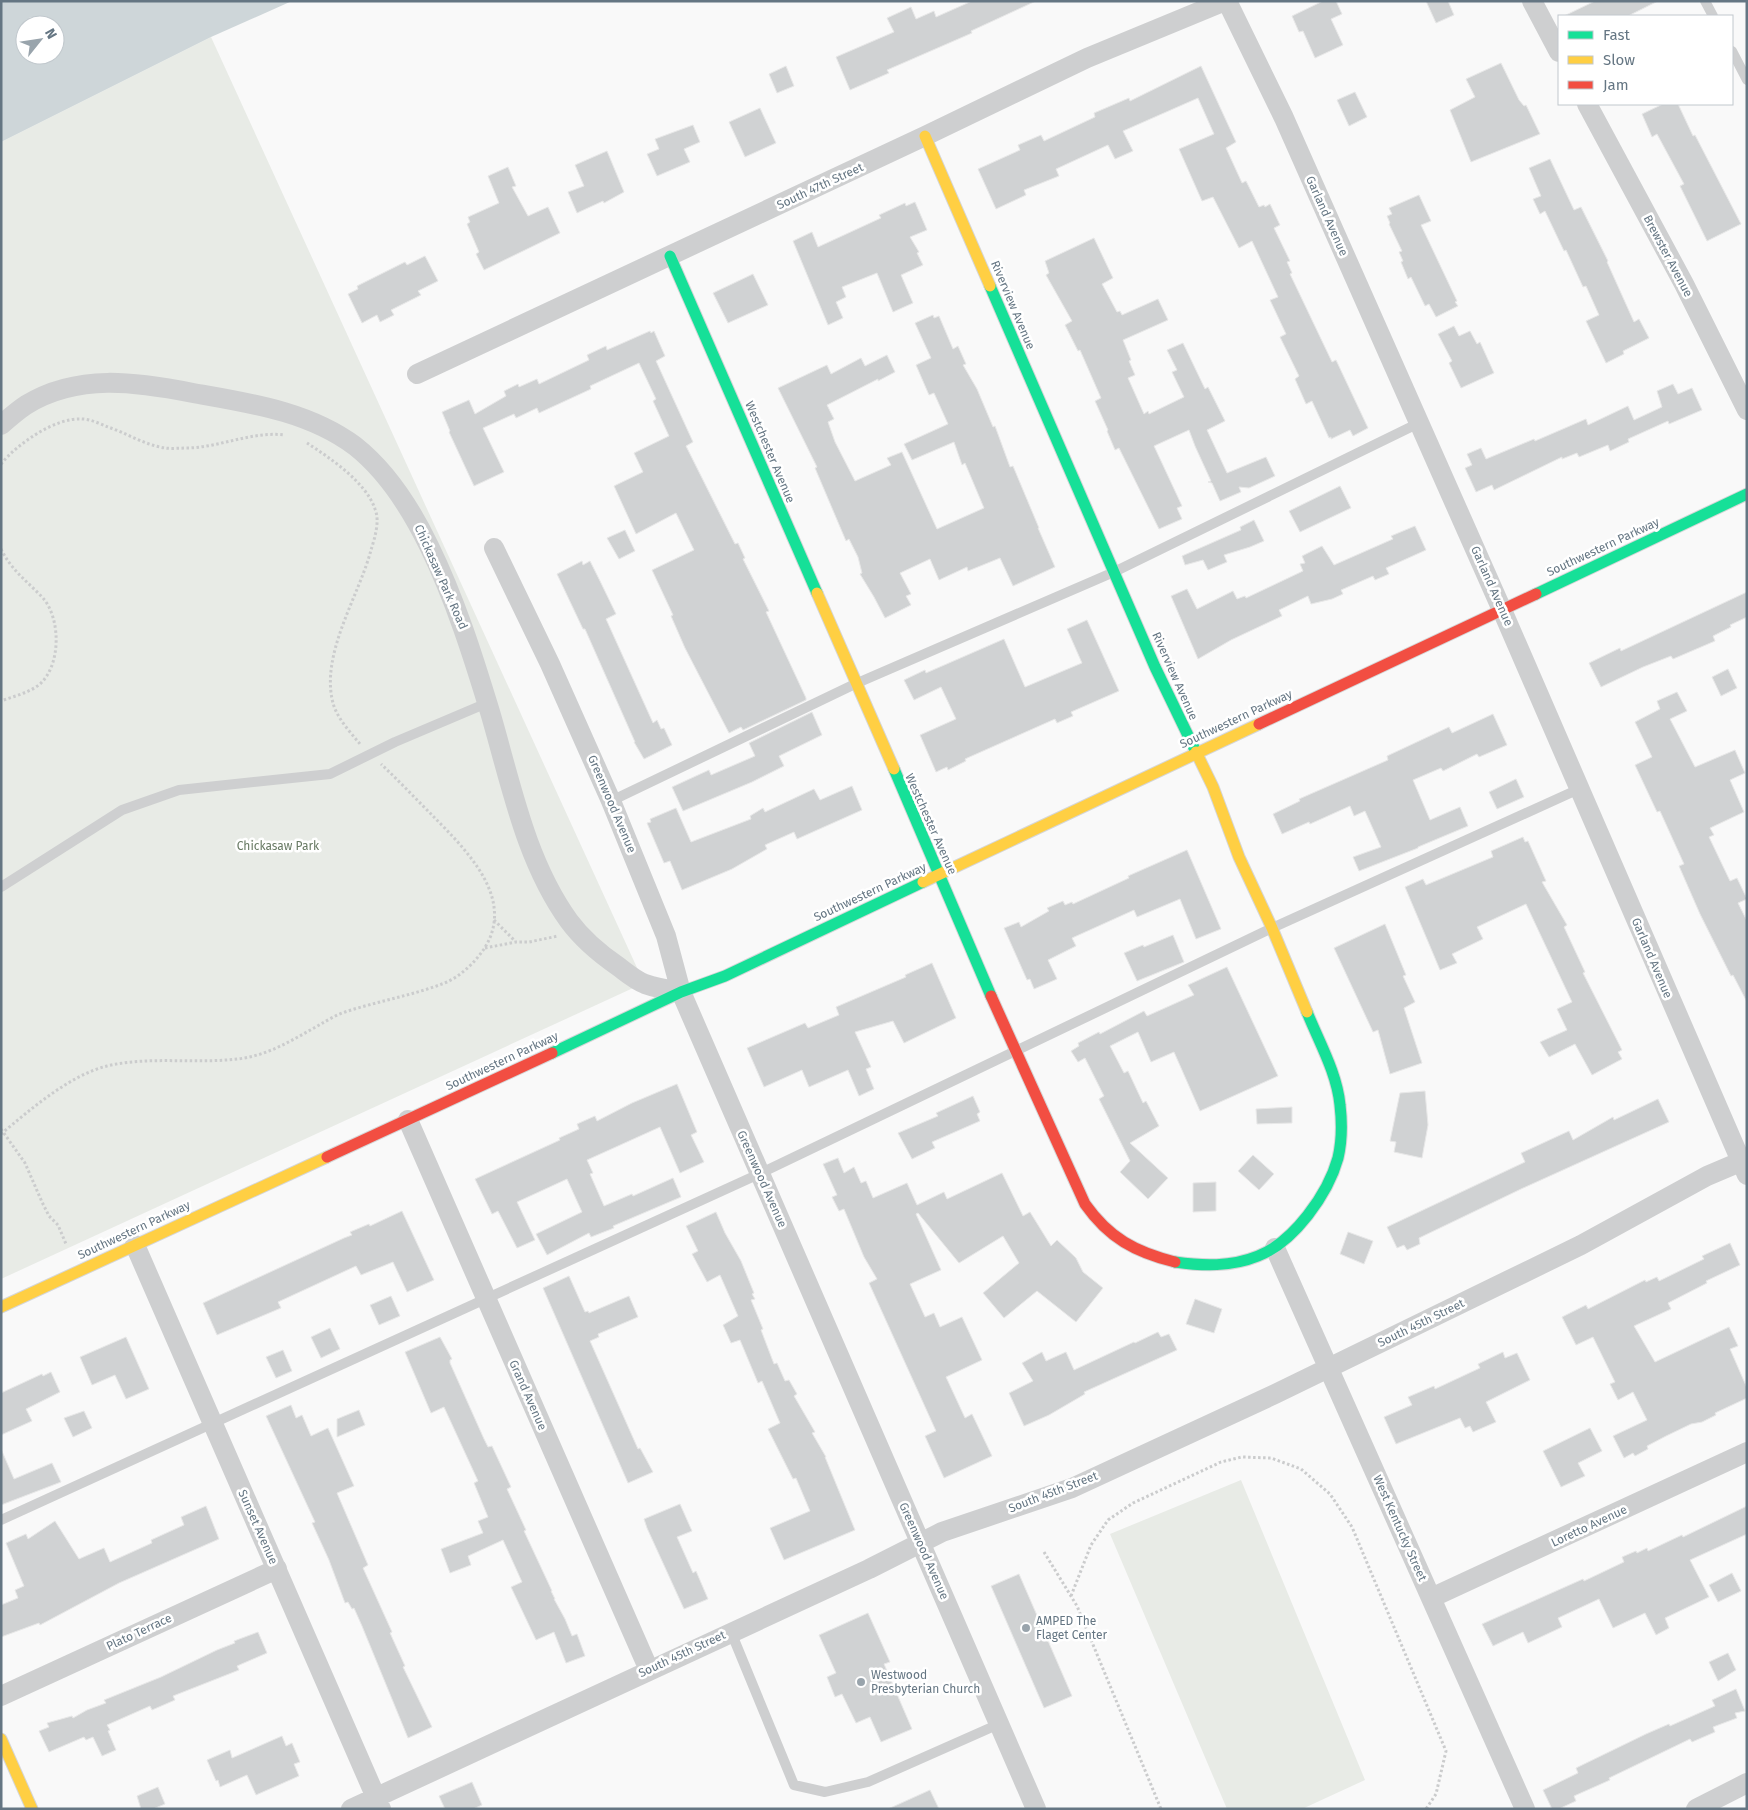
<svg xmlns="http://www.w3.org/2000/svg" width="1748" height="1810" font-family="'Fira Sans',sans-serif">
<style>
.park{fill:#e8ebe6}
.water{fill:#ced6d9;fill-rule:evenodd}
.building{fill:#d0d2d3;stroke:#e8e8e8}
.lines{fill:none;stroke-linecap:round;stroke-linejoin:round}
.fast-casing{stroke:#d5d6d7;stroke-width:13}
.slow-casing{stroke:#d5d6d7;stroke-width:13}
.jam-casing{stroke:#d5d6d7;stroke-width:13}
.path{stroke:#cbcccd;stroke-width:3;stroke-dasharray:2.5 2.5;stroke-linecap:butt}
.lane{stroke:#cecfd0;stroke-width:10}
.street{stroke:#cecfd0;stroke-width:20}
.fast{stroke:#16e098;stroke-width:11}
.slow{stroke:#ffcf43;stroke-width:11}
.jam{stroke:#f24e42;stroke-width:11}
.poi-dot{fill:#99a4ac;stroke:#fff;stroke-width:2}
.labels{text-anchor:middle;stroke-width:5;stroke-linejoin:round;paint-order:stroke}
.street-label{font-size:12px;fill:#657683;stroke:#fff}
.park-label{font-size:12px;fill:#687a64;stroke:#fff}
.poi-label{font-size:12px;fill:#657683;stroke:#fff;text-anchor:start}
</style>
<rect width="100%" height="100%" fill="#f9f9f9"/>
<path class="park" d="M211 37 644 983 1 1279V142Z
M1241 1480 1365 1780 1302 1809H1227L1110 1534Z"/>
<path class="water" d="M1 1H292L211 37 1 142ZM25 25H55V55H25Z"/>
<path class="building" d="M972 1H1036L971 31 972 33 887 70 889 73 850 90 836 57 894 32 887 18 911 7 916 19 934 11 936 17Z
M1323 1H1336L1342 14 1331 19 1343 45 1315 58 1303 31 1299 32 1292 16Z
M1426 1H1448L1454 15 1436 23Z
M1595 1H1658L1628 16H1564Z
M1501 63 1519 100 1524 106 1526 105 1540 134 1471 162 1450 110 1475 97 1466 79Z
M786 66 794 86 777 93 769 74Z
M1201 66 1236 142 1226 148 1242 183 1246 181 1259 207 1264 205 1265 207 1270 204 1280 225 1274 228 1290 261 1287 262 1292 273 1290 274 1332 362 1336 360 1368 428 1353 436 1350 430 1331 439V437L1329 438 1312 401 1306 404 1295 379 1299 376 1280 337 1286 334 1270 300 1278 297 1252 241 1239 248 1213 197 1202 201 1179 149 1214 134 1198 98 1123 131 1133 151 1115 159 1108 145 1056 169 1059 176 1024 190 1026 195 996 209 978 169 1020 150 1018 145 1041 135 1044 141 1095 117 1094 113 1129 98 1130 101Z
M1355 92 1367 117 1349 126 1337 100Z
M1663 104H1678L1693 136 1695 135 1741 224 1707 241 1680 186 1684 184 1657 134 1652 137 1642 114Z
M760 108 776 143 745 157 729 122Z
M693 125 700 142 684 149 690 162 657 176 647 154 659 149 655 139Z
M607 151 624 192 604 203 603 201 577 213 568 192 584 186 575 165Z
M1550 159 1574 210 1581 207 1608 261 1607 262 1634 322 1639 319 1649 338 1623 351 1624 354 1606 363 1586 321 1599 315 1586 286 1583 287 1566 250 1564 251 1545 211 1540 214 1533 199 1541 196 1529 168Z
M508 167 516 186 512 187 528 216 548 207 560 233 484 270 476 254 479 252 467 224 470 222 468 217 499 203 488 176Z
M1419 195 1431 221 1421 225 1457 301 1455 302 1458 306 1436 317 1429 304 1425 306 1411 277 1408 279 1401 262 1403 261 1399 252 1402 251 1389 224 1390 223 1387 216 1392 214 1389 208Z
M915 202 927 230 910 237 919 252 917 253 923 265 901 275 913 303 893 312 877 273 842 287 846 297 836 302 843 318 828 325 793 241 812 232 818 247 881 218 879 215 905 203 906 206Z
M1094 238 1113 278 1102 284 1117 312 1120 311 1122 315 1158 299 1168 320 1123 340 1131 360 1129 361 1135 375 1128 378 1144 414 1148 411 1149 414 1184 397 1172 372 1177 370 1167 350 1183 343 1205 389 1208 387 1225 421 1207 430 1227 473 1266 457 1275 476 1249 488 1239 487 1241 492 1220 501 1212 483 1208 482 1211 481 1195 446 1189 430 1154 446 1182 506 1177 508 1182 519 1159 529 1119 448 1115 450 1107 431 1108 430 1095 401 1101 398 1080 350 1078 351 1065 325 1072 321 1046 275 1049 273 1045 261Z
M425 256 438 281 418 291 421 295 391 310 394 315 380 322 377 315 362 323 348 294 358 289 357 286 405 262 407 265Z
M753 274 768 305 728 323 713 293Z
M933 315 934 318 939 316 953 349 958 346 966 364 963 365 977 389 993 427 995 426 1010 467 1013 466 1039 528H1038L1055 567 1013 586 1000 558 968 571 967 567 939 580 930 559 900 573 911 594 906 596 911 605 885 618 874 597 860 574 862 573 858 557 849 539 846 541 815 468 817 467 778 388 827 365 831 374 861 358 865 366 887 355 895 372 878 381V379L827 405 834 419 828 422 835 442 855 481 891 465 887 458 902 452 937 529 984 508 965 463 962 465 954 442 912 460 904 444 948 424 934 393 929 395 916 365 931 358 915 323Z
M1454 326 1459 336 1470 331 1477 344 1480 342 1494 373 1461 388 1449 363 1452 361 1438 334Z
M650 331 651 333 654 331 665 356 656 361 693 442 686 446 735 544 738 543 745 558 743 559 769 611 766 612 806 698V700L743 730 741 727 729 733 685 648 671 616 673 615 652 570 694 550 676 513 636 534 614 486 643 472 634 453 669 436 653 401 656 399 639 363 590 386 591 389 539 413 537 408 516 418 514 414 483 428 504 472 474 486 449 432 450 431 442 412 469 400 475 414 506 396 504 391 518 384 519 387 537 379 539 384 589 360 587 355 606 346 607 350Z
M1673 384 1678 394 1692 388 1702 410 1669 424 1668 421 1628 439 1629 442 1610 451 1608 445 1579 457 1577 453 1562 459V457L1494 490 1492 485 1476 492 1465 468 1472 465 1467 454 1481 448 1486 459 1534 439 1535 441 1586 419 1588 425 1628 406 1634 420 1662 407 1657 391Z
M1340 486 1351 508 1300 532 1289 511Z
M1254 520 1264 541 1250 547 1224 555 1227 562 1208 570 1203 560 1185 565 1182 556 1241 530 1240 527Z
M1415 526 1426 550 1386 568 1389 574 1375 580 1373 576 1341 590 1343 594 1332 599 1311 604 1308 596 1279 610 1282 616 1231 640 1198 659 1171 596 1187 589 1197 609 1233 591 1237 599 1245 596 1246 598 1303 571 1300 564 1305 563 1302 556 1322 546 1334 565 1393 539 1391 536Z
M625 530 635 551 619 559 607 538Z
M582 561 583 565 590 561 600 581 616 614 606 619 653 723 657 720 661 729 664 728 672 745 644 759 634 742H635L585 629H583L557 574Z
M1747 592V617L1730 625 1731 627 1713 636 1715 641 1673 659 1671 656 1643 667 1601 687 1589 663 1620 648 1621 651Z
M1087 620 1119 691 1071 712 1073 716 1057 723 1055 719 965 759 966 761 948 770 947 767 936 772 920 735 956 719 941 687 914 700 904 680 925 670 926 673 1004 639 1025 687 1082 663 1067 629Z
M1728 669 1737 688 1721 696 1712 677Z
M1677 692 1687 711 1670 719 1695 767 1735 750 1745 773 1730 780 1744 812 1710 828 1714 835 1709 837 1730 881 1737 878 1747 899 1738 903 1747 921V1002L1733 975 1731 976 1700 914 1679 866 1684 864 1660 811 1657 812 1635 765 1652 757 1635 722 1660 709 1657 701Z
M812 712 822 735 779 756 784 766 752 782 683 811 672 787 709 770 711 775 755 756 749 743Z
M1493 714 1507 745 1479 757 1477 754 1443 771 1441 768 1413 780 1430 820 1460 807 1468 826 1418 847V848L1359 871 1353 857 1381 847 1365 811 1354 816 1350 806 1310 824 1309 822 1282 834 1273 814 1300 801 1299 799 1388 760 1387 756 1449 727 1452 733Z
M1516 779 1524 797 1497 809 1489 792Z
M852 786 862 810 797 839 794 832 765 845 767 849 732 869 682 890 670 861 664 863 647 823 651 822 650 819 676 808 691 842 751 819 750 816 763 808 765 812 814 789 820 800Z
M1523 837 1525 842 1528 841 1546 881 1542 882 1567 925 1564 927 1585 972 1583 973 1622 1050 1618 1052 1622 1059 1592 1075 1575 1044 1549 1057 1540 1042 1567 1030 1557 1009 1572 1002 1526 904 1477 927 1483 939 1452 954 1457 963 1440 970 1405 887 1423 879 1426 885 1493 857 1491 851Z
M1187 850 1221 929 1196 939 1180 899 1137 917 1134 910 1072 938 1076 946 1048 960 1057 979 1034 989 1030 979 1027 980 1004 928 1019 922 1021 927 1049 911 1047 908 1063 901 1065 905 1072 902 1073 904 1129 878 1128 876Z
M1385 924 1406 975 1403 976 1415 1002 1404 1008 1422 1063 1390 1074 1378 1030 1373 1032 1334 948Z
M1173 935 1184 962 1137 981 1124 953 1143 945 1144 947Z
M932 963 956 1018 904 1043 893 1021 855 1032 871 1067 866 1069 874 1089 859 1096 848 1070 809 1087 802 1070 764 1087 747 1048 805 1023 808 1028 839 1015 836 1007 906 977 905 975Z
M1227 967 1278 1076 1200 1111 1174 1052 1151 1062 1138 1032 1110 1046 1124 1073 1128 1071 1143 1103 1146 1101 1159 1126 1130 1143 1168 1178 1148 1199 1120 1172 1130 1161 1099 1099 1104 1096 1085 1058 1078 1062 1071 1051 1079 1046 1078 1043 1099 1032 1100 1034 1144 1011 1147 1016 1194 995 1188 985Z
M677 1084 697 1132 691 1135 704 1162 680 1173 660 1127 587 1160 593 1173 590 1174 604 1206 632 1194 633 1196 673 1178 681 1197 613 1226 614 1228 591 1237 589 1233 547 1255 536 1234 582 1212 567 1179 517 1202 535 1240 517 1248 498 1211 492 1214 475 1179 560 1140 559 1138 579 1129 577 1124 595 1116 597 1121 632 1103Z
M1425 1091 1428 1125 1422 1158 1394 1152 1396 1142 1390 1141 1400 1093Z
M973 1096 980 1112 977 1114 980 1121 932 1142 935 1148 912 1159 898 1133 938 1116 936 1113Z
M1658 1099 1669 1122 1521 1189 1419 1238 1420 1244 1407 1250 1404 1245 1397 1248 1387 1227 1525 1162 1521 1153 1530 1149 1569 1131 1573 1140 1613 1117 1614 1120Z
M1292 1107V1123L1257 1124 1256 1109Z
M1253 1155 1274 1174 1259 1190 1238 1171Z
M838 1158 844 1173 854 1167 861 1183 866 1181 873 1198 907 1183 917 1205 944 1192 947 1199 1002 1173 1023 1216 1030 1212 1051 1246 1057 1240 1076 1258 1083 1272 1103 1288 1076 1322 1037 1291 1004 1318 983 1293 1019 1263 1003 1236 959 1263 918 1213 916 1214 941 1270 910 1284 925 1317 934 1313 940 1327 962 1317 982 1360 946 1377 965 1418 972 1414 992 1456 944 1478 925 1436 936 1431 869 1283 877 1279 864 1257 844 1209 839 1211 832 1197 837 1195 823 1164Z
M1216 1182V1211L1193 1212V1183Z
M402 1211 434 1280 407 1292 393 1262 361 1275 356 1266 278 1302 281 1308 217 1335 203 1303 344 1238 352 1235 350 1232 369 1224 370 1226Z
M716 1212 725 1233 741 1261 754 1293 752 1294 755 1299 751 1300 763 1329 761 1330 774 1364 777 1363 785 1381 789 1380 797 1394 794 1396 815 1432 812 1433 826 1457H825L855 1530 784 1560 770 1528 810 1511 796 1478 793 1479 768 1429 780 1423 762 1381 758 1383 740 1340 731 1343 723 1325 738 1316 720 1275 707 1282 692 1254 698 1251 686 1226Z
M1348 1232 1373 1241 1364 1264 1340 1254Z
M1730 1243 1740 1265 1706 1281 1707 1283 1668 1303 1671 1309 1634 1326 1655 1362 1729 1327 1738 1346 1730 1349 1747 1388V1398L1715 1413 1716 1415 1702 1422 1691 1424 1666 1436 1647 1446 1648 1449 1635 1456 1633 1453 1624 1458 1613 1436 1647 1420 1633 1392 1618 1400 1610 1384 1615 1382 1593 1337 1576 1345 1562 1317 1586 1305 1588 1309 1645 1280 1646 1282 1657 1277 1659 1281 1704 1259 1702 1256Z
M569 1276 585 1312 588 1311 589 1313 629 1296 638 1317 598 1334 599 1337 590 1341 638 1449 640 1448 653 1472 628 1483 543 1288Z
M391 1296 400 1316 379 1325 370 1305Z
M1195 1299 1222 1309 1214 1333 1186 1324Z
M330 1328 340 1349 321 1358 311 1337Z
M1158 1332 1161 1337 1169 1334 1177 1350 1084 1392 1085 1394 1049 1415 1024 1426 1009 1393 1033 1381 1022 1363 1042 1352 1046 1361 1066 1352 1074 1370 1134 1342 1135 1343Z
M126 1337 149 1389 126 1399 115 1375 92 1385 80 1357Z
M440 1337 452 1359 450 1360V1363L484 1439 488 1447 492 1446 511 1487 507 1489 526 1530 524 1531 552 1591H551L555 1599H554L565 1619 572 1636 577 1634 585 1656 566 1663 554 1632 536 1640 511 1587 522 1582 503 1540 468 1556 471 1565 450 1573 441 1549 483 1533 478 1521 488 1517 474 1483 478 1481 444 1407 431 1413 405 1352Z
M283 1350 292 1371 276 1378 266 1357Z
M1503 1352 1505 1358 1517 1353 1530 1380 1486 1402 1496 1422 1473 1432 1470 1426 1465 1428 1460 1418 1396 1444 1384 1417 1412 1405 1408 1397 1434 1386 1435 1389 1480 1368 1478 1364Z
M51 1372 60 1392 26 1409 32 1421 1 1435V1393L42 1374 43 1376Z
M291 1405 296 1418 302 1415 311 1436 328 1428 354 1486 337 1493 368 1565 363 1568 392 1632 390 1633 405 1666 403 1667 432 1727 408 1738 362 1626 354 1608 352 1609 348 1602 345 1603 329 1560 312 1523 315 1522 266 1416Z
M359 1410 365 1425 337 1437V1419Z
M84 1411 92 1428 73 1437 64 1418Z
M1590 1428 1602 1451 1578 1463 1585 1476 1561 1487 1543 1451Z
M1 1449 14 1479 52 1463 61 1482 1 1505Z
M680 1504 692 1531 677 1537 693 1573 696 1571 708 1599 684 1609 647 1528 644 1519Z
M206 1506 219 1539 119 1583 40 1625 39 1623 1 1637V1605L18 1598 15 1590 24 1586 6 1543 26 1534 28 1539 55 1521 79 1559 104 1548 110 1562 152 1543 151 1540 184 1525 181 1517Z
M1747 1506V1534L1690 1560 1709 1597 1665 1618 1669 1628 1656 1635 1645 1613 1613 1628 1599 1599 1558 1618 1562 1627 1528 1643 1523 1632 1493 1646 1482 1624 1583 1579 1584 1581 1624 1562 1622 1557 1636 1551 1637 1553 1647 1548 1648 1551 1682 1535 1683 1537Z
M1732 1573 1741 1591 1718 1602 1709 1585Z
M1019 1574 1072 1696 1044 1708 991 1586Z
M868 1613 890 1662 884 1664 912 1729 881 1742 870 1717 856 1723 842 1694 835 1697 827 1677 836 1673 819 1635Z
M258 1632 267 1653 237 1666 239 1670 173 1696 175 1700 152 1710 150 1706 107 1725 110 1730 108 1731 116 1750 102 1756 93 1737 86 1740 84 1737 49 1752 39 1731 49 1727 47 1723 72 1716 73 1718 87 1710 106 1703 104 1700 161 1677 217 1650 235 1643 234 1641Z
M1728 1653 1736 1670 1718 1681 1709 1662Z
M1736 1689 1745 1711 1735 1713 1737 1718 1713 1727 1715 1732 1692 1742 1690 1739 1609 1778 1610 1780 1574 1796 1576 1801 1565 1806 1559 1809H1552L1543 1790 1578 1773 1576 1768 1646 1734 1669 1724 1670 1726 1715 1706 1712 1700Z
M282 1736 286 1746 292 1743 300 1762 294 1764 299 1776 256 1795 247 1775 220 1787 218 1780 216 1781 207 1760 230 1750 232 1758Z
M472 1782 482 1805 473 1809H445L439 1796Z
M158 1787 165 1804 153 1809H141L137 1796Z
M930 1790 939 1809H888Z"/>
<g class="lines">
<g class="fast-casing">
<path id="fast" d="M670 256 817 593
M990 286 1155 667 1196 752
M1536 594 1747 494
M894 769 991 996
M552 1053 681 992 725 976 923 882
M1175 1262C1203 1266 1231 1267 1258 1256 1294 1242 1328 1194 1338 1158 1342 1141 1342 1122 1340 1105 1337 1073 1319 1042 1307 1012"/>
</g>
<g class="slow-casing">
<path id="slow" d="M925 136 990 286
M817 593 894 769
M1196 752 1213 787 1239 857 1272 928 1307 1012
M923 882 1259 724
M1 1307 327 1157
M1 1739 32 1809"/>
</g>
<g class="jam-casing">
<path id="jam" d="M1259 724 1536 594
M991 996 1085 1204C1109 1238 1135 1252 1175 1262
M327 1157 552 1053"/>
</g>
<path class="path" d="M307 443C330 458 366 482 375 509 380 521 375 537 371 550 359 596 320 654 333 703 337 718 350 732 360 744
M1 464C17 444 56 417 82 419 91 419 100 424 108 427 126 433 145 445 165 448 172 449 180 448 188 448 221 447 252 431 285 435
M1 549C11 570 28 582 43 598 61 619 61 665 40 684 29 693 14 696 1 701
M494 920 516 942
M485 948 516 942H529L558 936
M1 1129 25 1163 42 1202 49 1216 58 1225 66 1244
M1 1134C31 1109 70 1075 107 1066 149 1056 194 1064 237 1059 268 1056 294 1039 321 1024 328 1020 336 1015 345 1012 378 1001 415 995 447 982 462 975 475 962 484 949 517 898 465 849 432 815 415 798 398 780 381 764
M1044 1552 1077 1606 1161 1809
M1071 1596 1091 1545 1108 1520 1133 1503 1221 1462 1242 1457 1271 1458 1301 1469 1330 1494 1352 1527 1446 1751 1436 1794 1426 1809"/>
<path class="lane" d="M1705 1 1713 16
M1732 51 1747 80
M611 801 855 684 1114 572 1419 423
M1 887 122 810 179 790 330 774 395 742 487 703
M1 1520 759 1174 1272 928 1579 789
M731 1632 794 1785 825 1792 868 1782 999 1724"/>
<path class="street" d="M1227 1 1284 118 1502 610 1747 1175
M1532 1 1559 52
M1587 104 1684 284 1747 410
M417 374 925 136 1087 58 1225 1
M1 425C9 418 17 411 26 405 78 373 136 382 193 393 249 403 308 411 355 446 388 472 411 509 429 546 455 599 473 656 490 712 511 783 525 860 569 921 583 940 600 954 619 967 627 973 635 980 645 984 656 988 669 990 681 992
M494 548 550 664 611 801 666 936 681 992 1036 1809
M408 1120 649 1670
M135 1245 381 1809
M1275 1248 1525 1809
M1431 1598 1747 1452
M1 1696 277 1569
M351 1809 869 1569 942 1532 1072 1488 1275 1394 1581 1245 1707 1176 1747 1159
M1696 1809 1747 1783"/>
<use href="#fast" class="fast"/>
<use href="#slow" class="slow"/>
<use href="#jam" class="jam"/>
</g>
<g class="poi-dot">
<circle cx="1026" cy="1628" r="5"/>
<circle cx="861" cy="1682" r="5"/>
</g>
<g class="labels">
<g class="street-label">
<text transform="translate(820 186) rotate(-25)" y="4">South 47th Street</text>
<text transform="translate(1327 216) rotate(66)" y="4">Garland Avenue</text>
<text transform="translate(1668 256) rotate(62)" y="4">Brewster Avenue</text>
<text transform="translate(1013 305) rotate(67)" y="4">Riverview Avenue</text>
<text transform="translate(770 452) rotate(67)" y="4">Westchester Avenue</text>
<text transform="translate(1603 547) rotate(-25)" y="4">Southwestern Parkway</text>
<text transform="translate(441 577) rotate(66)" y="4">Chickasaw Park Road</text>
<text transform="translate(1492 586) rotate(66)" y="4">Garland Avenue</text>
<text transform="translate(1175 676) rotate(66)" y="4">Riverview Avenue</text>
<text transform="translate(1236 719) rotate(-25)" y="4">Southwestern Parkway</text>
<text transform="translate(612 804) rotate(67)" y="4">Greenwood Avenue</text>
<text transform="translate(931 824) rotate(66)" y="4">Westchester Avenue</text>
<text transform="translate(870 892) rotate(-25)" y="4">Southwestern Parkway</text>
<text transform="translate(1652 958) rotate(67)" y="4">Garland Avenue</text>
<text transform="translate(502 1061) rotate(-25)" y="4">Southwestern Parkway</text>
<text transform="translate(762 1179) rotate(66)" y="4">Greenwood Avenue</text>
<text transform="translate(134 1230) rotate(-25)" y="4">Southwestern Parkway</text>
<text transform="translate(1421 1323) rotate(-26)" y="4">South 45th Street</text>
<text transform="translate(528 1395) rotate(66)" y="4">Grand Avenue</text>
<text transform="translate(1053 1492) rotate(-21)" y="4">South 45th Street</text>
<text transform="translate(1589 1526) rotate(-25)" y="4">Loretto Avenue</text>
<text transform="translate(258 1527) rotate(66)" y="4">Sunset Avenue</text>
<text transform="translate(1400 1528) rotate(66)" y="4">West Kentucky Street</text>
<text transform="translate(924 1551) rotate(66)" y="4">Greenwood Avenue</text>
<text transform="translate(139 1632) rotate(-25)" y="4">Plato Terrace</text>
<text transform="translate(682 1654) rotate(-25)" y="4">South 45th Street</text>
</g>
<g class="park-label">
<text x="278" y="850">Chickasaw Park</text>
</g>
<g class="poi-label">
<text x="1036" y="1625">AMPED The<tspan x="1036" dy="14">Flaget Center</tspan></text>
<text x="871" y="1679">Westwood<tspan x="871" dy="14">Presbyterian Church</tspan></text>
</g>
</g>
<rect width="1748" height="1810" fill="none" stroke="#657683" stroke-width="5"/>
<rect x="1558" y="15" width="175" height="90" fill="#ffffff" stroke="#c1c8cd"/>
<rect x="1568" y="31" width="25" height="8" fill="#16e098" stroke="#c1c8cd"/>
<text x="1603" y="40" font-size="15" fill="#657683">Fast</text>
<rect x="1568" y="56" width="25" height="8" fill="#ffcf43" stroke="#c1c8cd"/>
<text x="1603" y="65" font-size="15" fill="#657683">Slow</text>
<rect x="1568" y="81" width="25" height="8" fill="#f24e42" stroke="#c1c8cd"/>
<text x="1603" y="90" font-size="15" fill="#657683">Jam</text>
<g transform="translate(40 40) rotate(60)"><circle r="24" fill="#ffffff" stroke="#c1c8cd"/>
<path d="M0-4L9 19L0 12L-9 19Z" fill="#99a4ac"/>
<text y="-8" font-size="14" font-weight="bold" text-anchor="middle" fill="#657683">N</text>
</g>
</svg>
